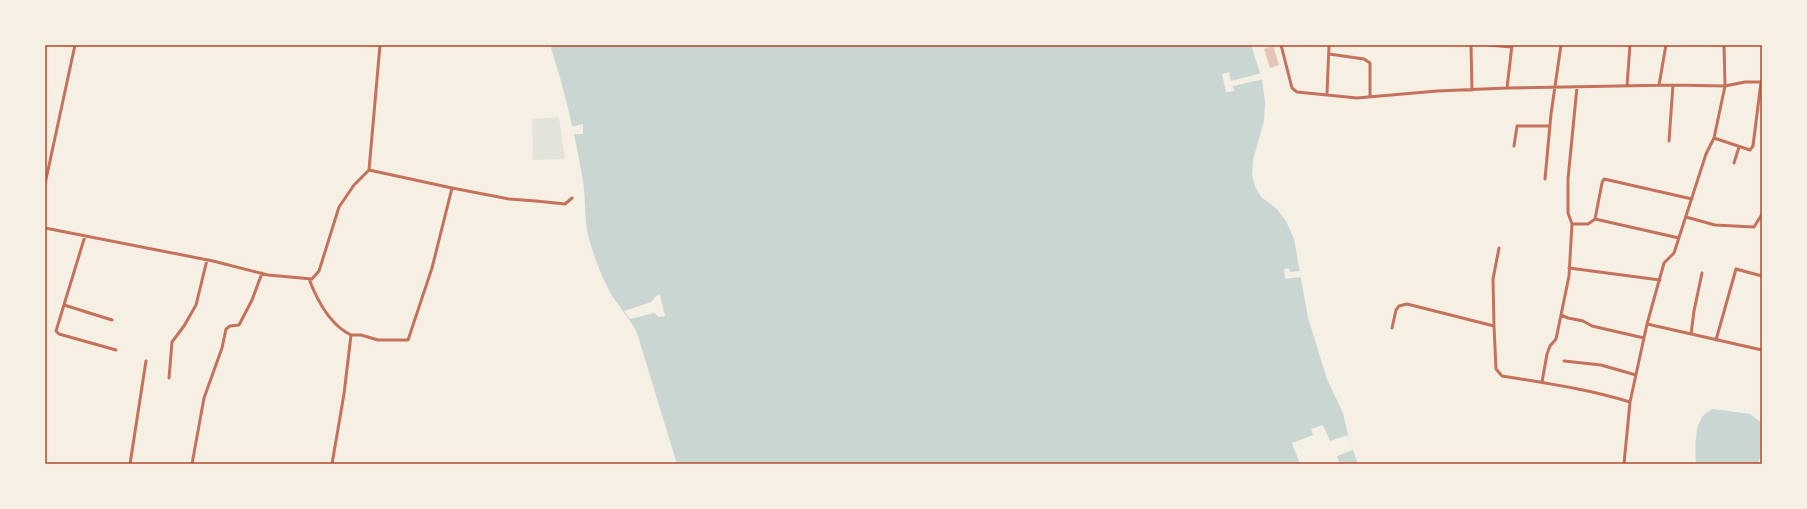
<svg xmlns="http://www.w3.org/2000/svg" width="1807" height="509" font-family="Signika,sans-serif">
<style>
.green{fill:#e2e4dc}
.water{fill:#c9d6d2}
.pier{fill:#f6efe4}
.building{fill:#e6c5b7}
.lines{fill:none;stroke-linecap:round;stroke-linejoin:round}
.minor{stroke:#c5725c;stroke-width:3}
.neatline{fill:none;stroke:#b5482f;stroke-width:1.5}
</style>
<rect width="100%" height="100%" fill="#f6efe4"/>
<path class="green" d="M559 117 565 159 533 160 532 119Z"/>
<path class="water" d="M550 45H1251L1262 79 1265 101 1264 121 1253 160 1252 175 1255 186 1261 197 1276 208 1286 221 1294 239 1308 318 1327 379 1343 413 1348 435 1358 464H677L637 333C630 319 624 313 615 300 603 282 595 259 589 239 584 221 586 200 583 181 575 135 565 90 550 45Z
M1713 409 1750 414 1762 423V450L1758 464H1696C1695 451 1694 423 1705 414 1707 412 1711 410 1713 409Z"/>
<path class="pier" d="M1229 72 1231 81 1262 73 1264 79 1233 86 1234 91 1226 92 1222 74Z
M583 124V134H572L570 127Z
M1289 268 1290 272 1300 271 1301 277 1285 279 1284 269Z
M660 295 665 316 659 317 654 313 630 319 624 311 651 302 656 296Z
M1323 425 1330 441 1348 435 1353 450 1337 456 1340 464H1300L1292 443 1313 435 1311 429Z"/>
<path class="building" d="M1273 46 1279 65 1270 68 1264 49Z"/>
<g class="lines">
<path class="minor" d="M380 45 369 170 452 188
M1281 45 1292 88 1297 92 1357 98 1437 91 1507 88 1673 85 1725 86 1745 82H1762
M1471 45 1472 90
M1489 45 1511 47
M1329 54 1364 59 1370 63V97
M1659 85 1666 45
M1627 86 1630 45
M1577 87 1568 179V213L1572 224 1569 276 1561 315 1568 318 1583 321 1592 326 1644 338
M1507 88 1512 45
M1327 94 1329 45
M1714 138 1750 150 1753 146 1761 82
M1669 141 1673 85
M1514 146 1517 126H1550
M1734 163 1739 147
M1545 179 1551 114 1561 45
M45 184 75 45
M1686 217 1715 225 1754 227 1762 214
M1595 219 1679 238
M1572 224H1588L1595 219 1602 183 1604 179 1692 199
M45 228 213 261 268 275 312 279 319 271 339 207 354 185 369 170
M85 236 56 331 59 334 116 350
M1499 248 1493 279 1494 326 1496 369 1502 376C1545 383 1588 389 1630 402
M1569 268 1660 280
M309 279C317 300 330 325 351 335
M64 305 112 320
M1647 324 1762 350
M1392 328 1396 310 1399 306 1407 304 1494 326
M1691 334 1694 311 1702 273
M1716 340 1736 269 1762 276
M1564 361 1601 365 1636 375
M169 378 172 342 184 326 196 305 207 260
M1542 382 1547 354 1550 346 1556 339 1561 315
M130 464 146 361
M192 464 204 398 222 348 226 329 230 326 239 325 252 300 262 273
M332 464 344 394 351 335H361L378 340H408L432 268 452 188 509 199 536 201 565 204 572 198
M1624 464 1630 402 1647 324 1664 263 1674 253 1706 154 1714 138 1725 86 1724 45"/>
</g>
<rect width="1807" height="509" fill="none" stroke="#f6efe4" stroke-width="92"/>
<rect x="46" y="46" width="1715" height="417" class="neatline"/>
</svg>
